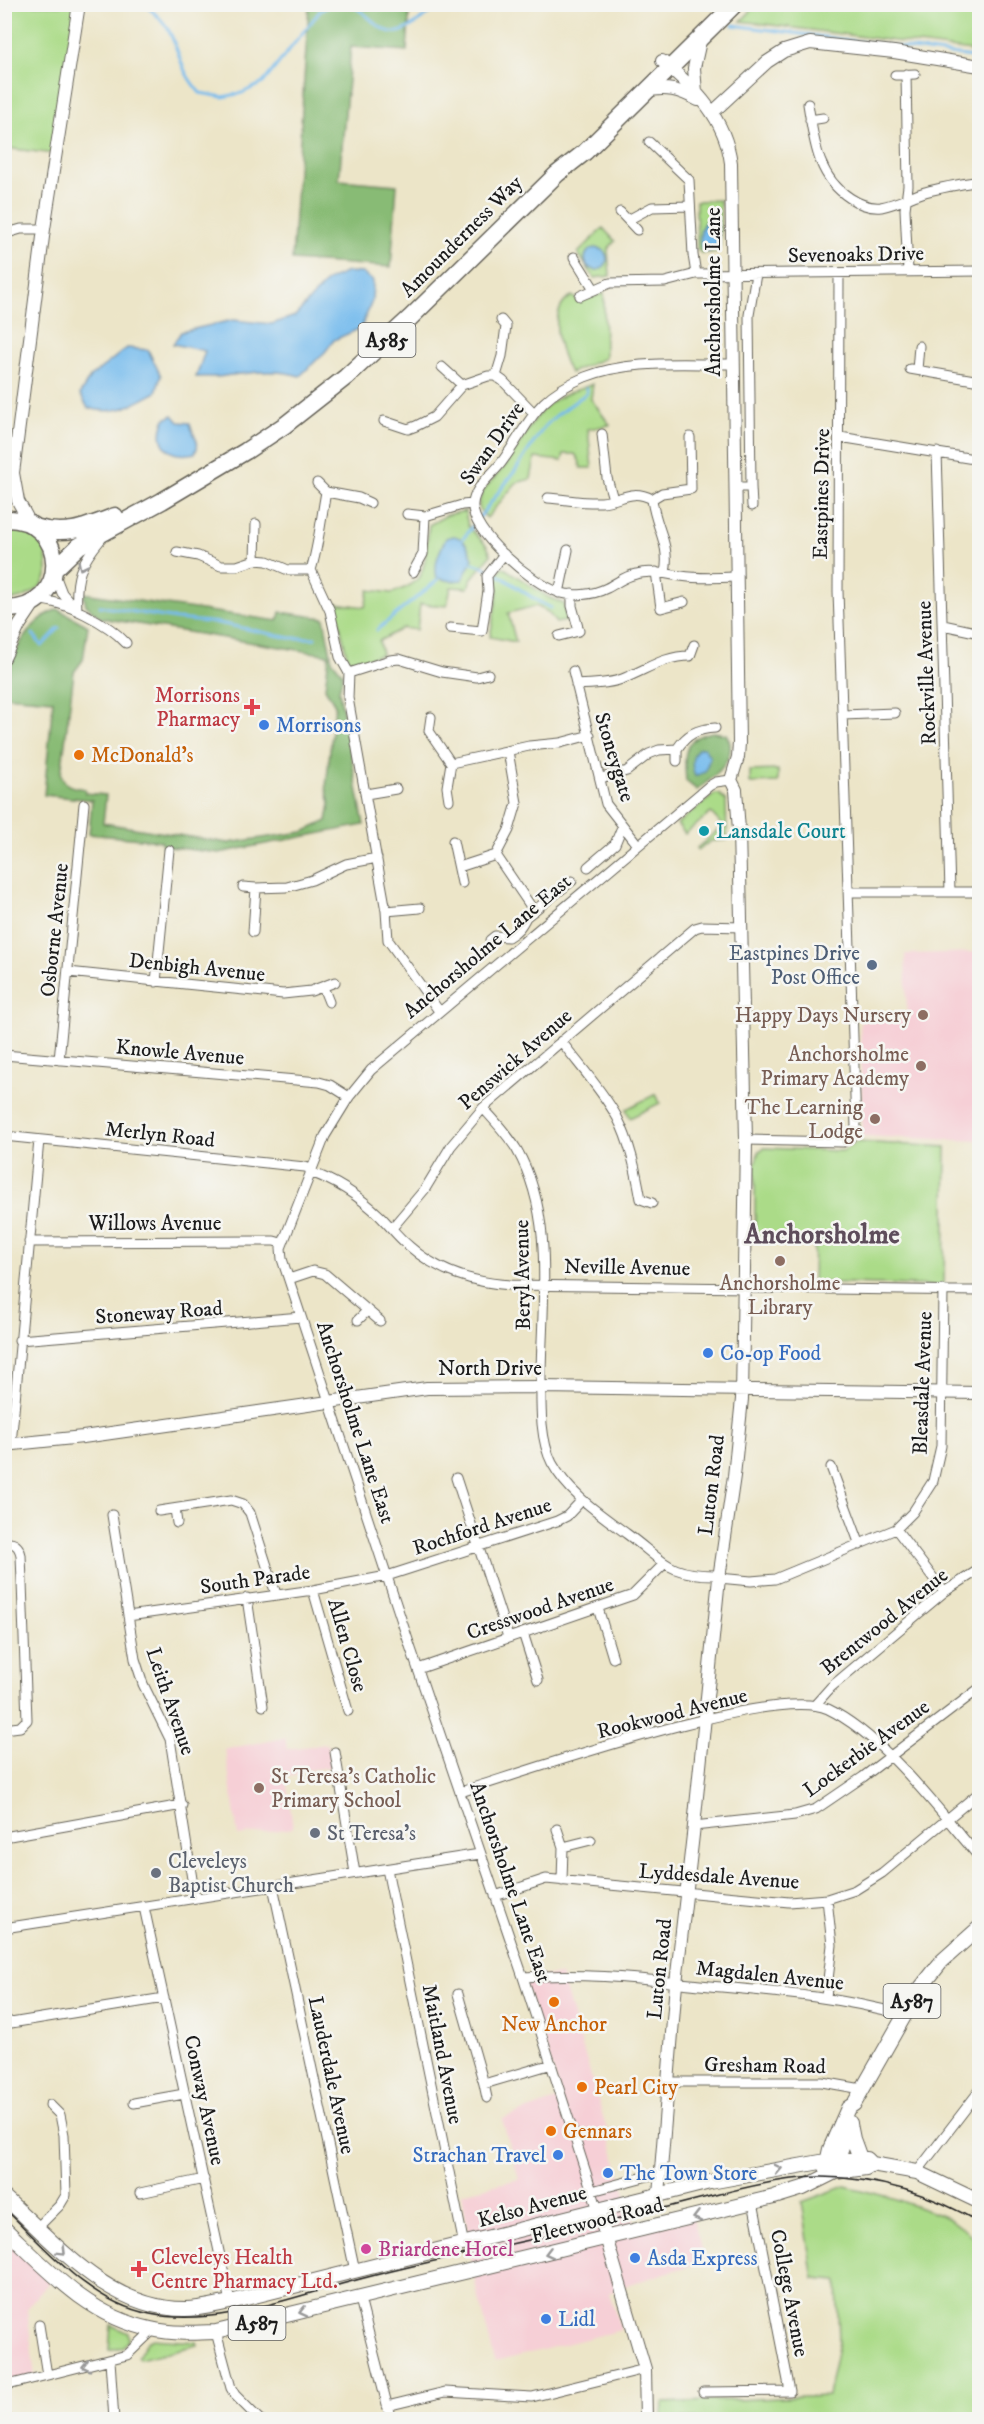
<svg xmlns="http://www.w3.org/2000/svg" width="984" height="2424" font-family="'IM FELL DW Pica',serif">
<style>
.built{fill:#f6cfd6}
.green{fill:#abdb88;stroke:#647c52;stroke-width:1.5}
.forest{fill:#88bb74;stroke:#526c48;stroke-width:1.5}
.water{fill:#76bbed;stroke:#496c84;stroke-width:1.5}
.lines{fill:none;stroke-linecap:round;stroke-linejoin:round}
.stream{stroke:#76bbed;stroke-width:3}
.street-casing{stroke:#656258;stroke-width:11}
.secondary-casing{stroke:#656258;stroke-width:14}
.primary-casing{stroke:#656258;stroke-width:16}
.highway-casing{stroke:#656258;stroke-width:19}
.street{stroke:#fff;stroke-width:9}
.secondary{stroke:#fff;stroke-width:12}
.primary{stroke:#fff;stroke-width:14}
.highway{stroke:#fff;stroke-width:16}
.tram{stroke:#1c1c1c;stroke-width:1.5}
.oneway{stroke:#999}
.health-dot{fill:#e0444e;stroke:#f6f6f2;stroke-width:2}
.shop-dot{fill:#3f7fe0;stroke:#f6f6f2;stroke-width:2}
.food-dot{fill:#e8710a;stroke:#f6f6f2;stroke-width:2}
.culture-dot{fill:#0f9aa8;stroke:#f6f6f2;stroke-width:2}
.service-dot{fill:#5c6f8a;stroke:#f6f6f2;stroke-width:2}
.education-dot{fill:#8d6e63;stroke:#f6f6f2;stroke-width:2}
.worship-dot{fill:#6b7280;stroke:#f6f6f2;stroke-width:2}
.hotel-dot{fill:#d1479c;stroke:#f6f6f2;stroke-width:2}
.labels{text-anchor:middle;stroke-width:5;stroke-linejoin:round;paint-order:stroke}
.shield{fill:#f6f6f2;stroke:#5d5d5c;stroke-width:1.5}
.shield-label{font-size:20px;font-weight:bold;fill:#1c1c1c}
.street-label{font-size:21px;fill:#1c1c1c;stroke:#f6f6f2}
.health-label{font-size:21px;fill:#be3a42;stroke:#f6f6f2;text-anchor:end}
.shop-label{font-size:21px;fill:#366cbe;stroke:#f6f6f2;text-anchor:start}
.food-label{font-size:21px;fill:#c56008;stroke:#f6f6f2;text-anchor:start}
.culture-label{font-size:21px;fill:#0d838f;stroke:#f6f6f2;text-anchor:start}
.service-label{font-size:21px;fill:#4e5e75;stroke:#f6f6f2;text-anchor:end}
.education-label{font-size:21px;fill:#785e54;stroke:#f6f6f2;text-anchor:end}
.worship-label{font-size:21px;fill:#5b616d;stroke:#f6f6f2;text-anchor:start}
.hotel-label{font-size:21px;fill:#b23c85;stroke:#f6f6f2;text-anchor:start}
.district-label{font-size:27px;font-weight:bold;fill:#5e4d5b;stroke:#f6f6f2}
</style>
<rect width="100%" height="100%" fill="#f6f6f2"/>
<filter id="ink" filterUnits="userSpaceOnUse"><feTurbulence type="fractalNoise" baseFrequency=".0167" numOctaves="2"/><feDisplacementMap in="SourceGraphic" scale="12" xChannelSelector="R" yChannelSelector="G"/><feConvolveMatrix kernelMatrix="1 2 1 2 8 2 1 2 1" color-interpolation-filters="sRGB"/></filter>
<filter id="wash" filterUnits="userSpaceOnUse"><feTurbulence type="fractalNoise" baseFrequency=".008" numOctaves="4" result="noise"/><feDisplacementMap in="SourceGraphic" scale="24" xChannelSelector="R" yChannelSelector="G"/><feGaussianBlur stdDeviation="1.35" result="paint"/><feColorMatrix in="noise" values="0 0 0 0 0 0 0 0 0 0 0 0 0 0 0 0 0 1.4 0 .05"/><feComposite in="paint" operator="in"/></filter>
<g filter="url(#wash)">
<rect width="100%" height="100%" fill="#ece5c8"/>
<path class="built" d="M979 952V1141L862 1136 860 1021 907 1019 905 954Z
M285 1738 287 1749 327 1744 331 1767 299 1771V1775L286 1777 293 1828 238 1836 225 1749Z
M561 1975 637 2231 693 2218 704 2259 692 2265 630 2284 609 2293 621 2330 495 2362 475 2283 462 2193 519 2179 502 2119 562 2098 523 1977Z
M4 2228 54 2276 27 2309 35 2378 4 2386Z"/>
<path class="green" d="M4 5H79L55 154 5 148Z
M757 5H979V52L741 21Z
M720 200V245L717 252 701 253 697 249 696 201Z
M603 228 615 241 608 249 610 276 594 278 578 253Z
M604 293 605 358 570 373C559 351 546 311 572 296L579 301Z
M593 384 591 399 610 425 588 429 592 468H581L579 460 575 454H564L562 461 535 458 531 479 516 483 487 518C483 514 478 510 479 503 482 486 500 474 509 461 521 443 530 422 546 407 559 395 577 390 593 384Z
M465 511 468 526 487 546 491 555 471 579 468 588 451 587 447 606 420 604 417 630 403 628 379 641 382 654 353 664 348 660 335 603 365 607 369 590 392 593 407 587 420 577 425 561 429 525 447 515Z
M4 524 26 527 45 546C46 554 47 562 47 570 46 591 22 600 5 601Z
M503 567 548 597 564 604 566 621 556 623 548 612 536 606 508 613 516 642 490 637 498 592V587L491 580Z
M778 770V782L750 783V771Z
M715 794H719L726 801 727 840 711 841 698 850 697 848 723 826 711 813 685 834 677 824Z
M656 1094 660 1103 630 1118 626 1109Z
M857 1142 946 1147 944 1286 813 1282 814 1240H755V1164L759 1151 764 1148 843 1151Z
M845 2186 893 2198 950 2219 979 2241V2419H662L663 2403 828 2396 839 2342 837 2281 814 2279 802 2202Z
M111 2325 128 2333 129 2341 122 2347 109 2350Z
M151 2339 196 2342 197 2345 140 2359 138 2357 147 2341Z"/>
<path class="forest" d="M309 5H410L407 51 351 47 339 180 397 185 391 267 292 260Z
M83 593 278 621 280 612 324 618 332 660 343 674 339 691 364 825 219 853 162 846 161 841 89 834 92 800 44 795 53 700 5 696C8 660 24 623 58 609L88 626 83 660 74 672 61 774C65 787 72 787 85 789V793L106 795 103 823 228 843 303 832 327 821 330 804 326 787 335 705 325 688 329 655 101 618 86 605Z
M713 732 726 734C741 757 713 778 697 790L686 781C684 755 682 737 713 732Z"/>
<path class="water" d="M711 217 717 221 718 241 716 247 708 252 701 249C699 237 699 223 711 217Z
M585 259a11 11 0 1 1 22 0a11 11 0 1 1-22 0Z
M347 272 362 273 373 281 372 301 361 328 334 340 325 352 300 376C274 368 250 373 224 376 215 378 205 376 196 377L205 351 173 344 181 332 233 320 272 324 295 316 327 281Z
M127 348 148 350 161 376 156 392C132 405 116 416 88 408L80 394 90 377Z
M173 415 179 422 190 423C192 436 202 440 195 453 169 459 154 444 165 419Z
M454 536C465 538 470 549 473 559L462 580 452 581 437 578C433 563 440 551 446 538Z
M699 748H704L710 757 705 772 695 776C691 766 691 755 699 748Z"/>
<g class="lines">
<path class="stream" d="M144 4C153 12 165 21 170 33 182 59 180 70 200 93L223 97 242 93 263 83 320 11 332 4
M336 4C340 5 346 4 350 5 368 10 381 39 402 31 415 26 429 13 441 4
M691 4V7
M733 25 980 58
M462 540 515 471 544 427 558 414 587 393 586 388
M471 563C496 567 525 597 551 608
M100 606 176 619 219 623 290 638H315
M377 630 439 579
M33 634 42 646 59 628"/>
</g>
</g>
<g filter="url(#ink)">
<g class="lines">
<g class="street-casing">
<path id="street" d="M906 74 908 186 905 209 908 271
M895 75 915 74
M808 104C814 140 817 177 850 198 859 204 870 208 881 207 896 204 910 197 925 192 943 187 961 184 980 181
M810 120 823 118
M649 142 689 180 693 255 696 274
M620 212 637 230
M628 220 652 207 690 206
M4 234 21 229H44
M574 257 594 289
M580 296 610 283 665 282 696 274 980 271
M734 364C685 365 631 359 585 377 532 399 531 423 501 463 492 475 474 487 473 504 470 532 533 584 558 592 573 597 593 595 607 588 617 583 625 576 636 574 651 570 665 574 681 576 699 579 717 578 735 577
M442 367 462 385
M910 369 980 381
M917 370 919 346
M496 376 502 356 506 326 501 320
M384 421 408 429 416 426 434 417 462 385 488 376H496L503 381 533 412
M602 434 607 478 613 499
M840 437 980 460
M937 452 950 892
M317 483 326 492
M735 487H751L749 315 756 274
M751 487 752 506
M548 498C565 499 584 503 601 502 622 501 630 488 652 499
M652 499 662 493 691 489 690 437
M652 499C655 527 671 544 665 573
M407 514 425 516 462 505 473 504
M177 552 198 556 221 566H237L255 560 267 561 288 570H311
M255 560 256 524
M311 570C319 544 321 518 326 492L359 498 370 503
M311 570 330 611 340 657 349 673
M413 572 423 554 425 516
M656 572 661 608 684 602
M55 575 62 593 75 608
M559 593 568 550
M38 600C65 601 108 623 126 643
M77 610C75 577 80 564 101 539
M943 625 980 633
M450 628 482 631 488 591 487 576 504 554
M559 636 579 631 572 606V594
M573 671 606 804 638 845
M576 685C592 684 612 684 627 677 649 668 665 656 690 656L694 645
M843 715 895 713
M431 717 429 731 451 763 447 787 449 800
M677 761V749
M451 763 529 746 560 743 590 735
M601 778 627 771 649 754 659 750 677 749C687 734 697 729 715 728
M366 794 396 789
M453 841 462 883
M496 855 534 911
M459 867 496 855 509 830 517 803 508 751
M588 867 615 844 622 827
M243 887 256 888
M849 892H980
M386 911 420 908
M253 932 256 888 287 887 312 880 346 864 377 858
M490 940 495 936 508 937C517 932 521 927 526 917L572 881
M68 972 283 994 311 991 335 982
M156 982 169 850
M323 987 329 1002
M439 1011 388 940 386 911 348 698 349 673 390 660 399 659 442 672 477 677 488 674
M561 1041C580 1066 602 1090 617 1117 630 1142 636 1171 641 1199L652 1203
M4 1055 319 1082 330 1085 349 1097
M59 1060 84 804
M483 1108C495 1121 508 1135 517 1150 555 1217 542 1300 541 1373 541 1401 539 1438 552 1463 569 1494 599 1513 627 1534 665 1562 668 1576 719 1575
M4 1136 305 1167 311 1169
M746 1140 843 1142 851 1137 856 1127 838 591 839 273
M310 1172C337 1181 360 1197 380 1216 390 1226 398 1237 409 1246 437 1271 474 1283 511 1285L980 1291
M392 1228 425 1189 451 1146 483 1108 695 928 702 926 742 927
M29 1242 274 1241 281 1243
M289 1279 313 1271 325 1274 380 1321
M358 1320 367 1311
M19 1340 301 1317
M11 1444 39 1140
M831 1467 860 1545
M456 1478 508 1637
M175 1509 177 1523
M159 1511 231 1500 243 1504 250 1513 276 1594
M112 1515 135 1659 143 1684 170 1739 195 1898
M896 1529 944 1592
M4 1543C15 1542 19 1546 21 1555L27 1720 20 1727 4 1729
M719 1578 751 1581 775 1579 896 1529 913 1512 933 1481 941 1446 943 1290
M313 1590 348 1711
M247 1598 263 1706
M598 1608 613 1658
M128 1616 313 1590 387 1576 557 1521 567 1516 582 1500
M523 1633 538 1680
M418 1669 633 1595 664 1564
M815 1705 831 1687 944 1592 980 1569
M335 1752 355 1873
M460 1792C526 1772 775 1684 828 1709 884 1736 939 1811 980 1858
M694 1826 795 1815 816 1809 863 1777 980 1688
M557 1829 563 1847 562 1881
M4 1837 182 1805
M563 1847 591 1840
M387 1869 464 2245
M273 1886 355 2271
M495 1896 546 1879 789 1902 827 1899 855 1890 882 1873 980 1792
M144 1907 230 2302
M4 1928 480 1854
M523 1977C586 1972 648 1980 710 1986 776 1992 840 1997 904 2015
M458 1994 484 2084 552 2064
M826 1997 832 1945 827 1899
M4 2018 11 2023 164 1998
M668 2082H822L862 2089
M484 2084 487 2098
M134 2103 184 2094
M917 2172 980 2090
M592 2191 659 2173
M140 2193 204 2179
M598 2210 523 1977 410 1646 282 1259 281 1248 325 1136 349 1097 371 1070 709 786 716 782 731 780
M38 2227 60 2205 66 2195 64 2135 60 2115 50 2105
M360 2299 391 2420
M39 2325 47 2375
M216 2332 231 2388 235 2395 260 2420
M110 2360 114 2420
M4 2386 127 2355 153 2330
M703 2392 790 2391 753 2202
M387 2406 445 2392 532 2397 645 2369
M4 2408 7 2420"/>
</g>
<g class="secondary-casing">
<path id="secondary" d="M646 91C666 86 680 90 698 100
M696 92 694 68 700 41
M712 113 767 62 784 51 810 43 894 52 980 66
M4 490 13 473
M31 525 18 501 13 473 44 229 79 4
M4 658 19 626 35 602
M4 1445 83 1437 427 1388 541 1387 980 1393
M659 2195 676 1983 694 1826 719 1578 734 1476 742 1399 746 1140 739 830 736 790 731 780 738 757 739 743 731 163C725 118 696 89 662 61
M598 2210 645 2369 646 2420"/>
</g>
<g class="primary-casing">
<path id="primary" d="M850 2124 853 2139 860 2158
M826 2167 830 2149 848 2108 854 2104 919 1990 942 1961 980 1927
M835 2167 850 2123
M4 2197C56 2243 108 2309 185 2309 200 2309 215 2305 230 2302L710 2182 826 2161 867 2159 872 2164 917 2172 980 2202
M4 2228C48 2270 90 2317 151 2329 173 2334 195 2333 216 2332L774 2197 803 2188 835 2172 866 2168 872 2164"/>
</g>
<g class="highway-casing">
<path id="highway" d="M4 519C69 516 73 611 4 609
M35 527C65 537 87 527 115 516
M56 568 79 546 162 501 246 451 285 425 346 377 410 318 557 174 585 152 735 4"/>
</g>
<use href="#street" class="street"/>
<use href="#secondary" class="secondary"/>
<use href="#primary" class="primary"/>
<use href="#highway" class="highway"/>
<path class="tram" d="M4 2208C46 2248 90 2303 150 2314 215 2327 286 2299 349 2282 432 2259 518 2244 603 2223 642 2214 680 2204 719 2194 753 2186 787 2177 822 2177 878 2178 932 2194 980 2223"/>
</g>
<defs><path id="oneway-chevron" d="M-2-3.5L2.5 0L-2 3.5" fill="none" stroke-width="1.6" stroke-linecap="round" stroke-linejoin="round" transform="scale(1.5)"/></defs>
<g class="oneway">
<use href="#oneway-chevron" transform="translate(82 566) rotate(116)"/>
<use href="#oneway-chevron" transform="translate(778 2169) rotate(-11)"/>
<use href="#oneway-chevron" transform="translate(697 2217) rotate(166)"/>
<use href="#oneway-chevron" transform="translate(62 2251) rotate(45)"/>
<use href="#oneway-chevron" transform="translate(549 2253) rotate(166)"/>
<use href="#oneway-chevron" transform="translate(303 2312) rotate(167)"/>
<use href="#oneway-chevron" transform="translate(86 2366) rotate(167)"/>
</g>
</g>
<g class="health-dot">
<path d="M249 698h6v6h6v6h-6v6h-6v-6h-6v-6h6z"/>
<path d="M136 2260h6v6h6v6h-6v6h-6v-6h-6v-6h6z"/>
</g>
<g class="shop-dot">
<circle cx="264" cy="725" r="6"/>
<circle cx="708" cy="1353" r="6"/>
<circle cx="558" cy="2155" r="6"/>
<circle cx="608" cy="2173" r="6"/>
<circle cx="635" cy="2258" r="6"/>
<circle cx="546" cy="2319" r="6"/>
</g>
<g class="food-dot">
<circle cx="79" cy="755" r="6"/>
<circle cx="554" cy="2002" r="6"/>
<circle cx="582" cy="2087" r="6"/>
<circle cx="551" cy="2131" r="6"/>
</g>
<circle class="culture-dot" cx="704" cy="831" r="6"/>
<circle class="service-dot" cx="872" cy="965" r="6"/>
<g class="education-dot">
<circle cx="923" cy="1015" r="6"/>
<circle cx="921" cy="1066" r="6"/>
<circle cx="875" cy="1119" r="6"/>
<circle cx="780" cy="1261" r="6"/>
<circle cx="259" cy="1788" r="6"/>
</g>
<g class="worship-dot">
<circle cx="315" cy="1833" r="6"/>
<circle cx="156" cy="1873" r="6"/>
</g>
<circle class="hotel-dot" cx="366" cy="2249" r="6"/>
<g class="labels">
<g class="shield">
<rect x="358.5" y="323" width="57" height="34" rx="4.5"/>
<rect x="883.5" y="1984" width="57" height="34" rx="4.5"/>
<rect x="228.5" y="2306" width="57" height="34" rx="4.5"/>
</g>
<g class="shield-label">
<text x="387" y="347">A585</text>
<text x="912" y="2008">A587</text>
<text x="257" y="2330">A587</text>
</g>
<g class="street-label">
<text transform="translate(461 236) rotate(-45)" y="7">Amounderness Way</text>
<text transform="translate(856 254) rotate(-1)" y="7">Sevenoaks Drive</text>
<text transform="translate(713 292) rotate(-90)" y="7">Anchorsholme Lane</text>
<text transform="translate(492 443) rotate(-55)" y="7">Swan Drive</text>
<text transform="translate(821 494) rotate(-89)" y="7">Eastpines Drive</text>
<text transform="translate(926 673) rotate(-92)" y="7">Rockville Avenue</text>
<text transform="translate(615 757) rotate(73)" y="7">Stoneygate</text>
<text transform="translate(54 930) rotate(-84)" y="7">Osborne Avenue</text>
<text transform="translate(487 946) rotate(-40)" y="7">Anchorsholme Lane East</text>
<text transform="translate(197 967) rotate(6)" y="7">Denbigh Avenue</text>
<text transform="translate(180 1052) rotate(5)" y="7">Knowle Avenue</text>
<text transform="translate(515 1059) rotate(-41)" y="7">Penswick Avenue</text>
<text transform="translate(160 1134) rotate(6)" y="7">Merlyn Road</text>
<text x="155" y="1230">Willows Avenue</text>
<text transform="translate(627 1267) rotate(1)" y="7">Neville Avenue</text>
<text transform="translate(522 1275) rotate(-91)" y="7">Beryl Avenue</text>
<text transform="translate(159 1312) rotate(-4)" y="7">Stoneway Road</text>
<text x="490" y="1375">North Drive</text>
<text transform="translate(922 1383) rotate(-88)" y="7">Bleasdale Avenue</text>
<text transform="translate(356 1422) rotate(72)" y="7">Anchorsholme Lane East</text>
<text transform="translate(711 1485) rotate(-83)" y="7">Luton Road</text>
<text transform="translate(482 1526) rotate(-18)" y="7">Rochford Avenue</text>
<text transform="translate(255 1579) rotate(-8)" y="7">South Parade</text>
<text transform="translate(540 1608) rotate(-19)" y="7">Cresswood Avenue</text>
<text transform="translate(884 1621) rotate(-39)" y="7">Brentwood Avenue</text>
<text transform="translate(348 1645) rotate(74)" y="7">Allen Close</text>
<text transform="translate(171 1701) rotate(71)" y="7">Leith Avenue</text>
<text transform="translate(672 1713) rotate(-14)" y="7">Rookwood Avenue</text>
<text transform="translate(866 1748) rotate(-36)" y="7">Lockerbie Avenue</text>
<text transform="translate(719 1876) rotate(4)" y="7">Lyddesdale Avenue</text>
<text transform="translate(511 1882) rotate(71)" y="7">Anchorsholme Lane East</text>
<text transform="translate(659 1969) rotate(-84)" y="7">Luton Road</text>
<text transform="translate(770 1975) rotate(6)" y="7">Magdalen Avenue</text>
<text transform="translate(443 2054) rotate(79)" y="7">Maitland Avenue</text>
<text transform="translate(765 2065) rotate(1)" y="7">Gresham Road</text>
<text transform="translate(332 2075) rotate(78)" y="7">Lauderdale Avenue</text>
<text transform="translate(205 2100) rotate(78)" y="7">Conway Avenue</text>
<text transform="translate(532 2206) rotate(-15)" y="7">Kelso Avenue</text>
<text transform="translate(597 2220) rotate(-14)" y="7">Fleetwood Road</text>
<text transform="translate(790 2293) rotate(79)" y="7">College Avenue</text>
</g>
<g class="health-label">
<text x="240" y="702">Morrisons<tspan x="240" dy="24">Pharmacy</tspan></text>
<text x="151" y="2264" text-anchor="start">Cleveleys Health<tspan x="151" dy="24">Centre Pharmacy Ltd.</tspan></text>
</g>
<g class="shop-label">
<text x="276" y="732">Morrisons</text>
<text x="720" y="1360">Co-op Food</text>
<text x="546" y="2162" text-anchor="end">Strachan Travel</text>
<text x="620" y="2180">The Town Store</text>
<text x="647" y="2265">Asda Express</text>
<text x="558" y="2326">Lidl</text>
</g>
<g class="food-label">
<text x="91" y="762">McDonald's</text>
<text x="554" y="2031" text-anchor="middle">New Anchor</text>
<text x="594" y="2094">Pearl City</text>
<text x="563" y="2138">Gennars</text>
</g>
<g class="culture-label">
<text x="716" y="838">Lansdale Court</text>
</g>
<g class="service-label">
<text x="860" y="960">Eastpines Drive<tspan x="860" dy="24">Post Office</tspan></text>
</g>
<g class="education-label">
<text x="911" y="1022">Happy Days Nursery</text>
<text x="909" y="1061">Anchorsholme<tspan x="909" dy="24">Primary Academy</tspan></text>
<text x="863" y="1114">The Learning<tspan x="863" dy="24">Lodge</tspan></text>
<text x="780" y="1290" text-anchor="middle">Anchorsholme<tspan x="780" dy="24">Library</tspan></text>
<text x="271" y="1783" text-anchor="start">St Teresa's Catholic<tspan x="271" dy="24">Primary School</tspan></text>
</g>
<g class="worship-label">
<text x="327" y="1840">St Teresa's</text>
<text x="168" y="1868">Cleveleys<tspan x="168" dy="24">Baptist Church</tspan></text>
</g>
<g class="hotel-label">
<text x="378" y="2256">Briardene Hotel</text>
</g>
<g class="district-label">
<text x="822" y="1243">Anchorsholme</text>
</g>
</g>
<rect width="984" height="2424" fill="none" stroke="#f6f6f2" stroke-width="24"/>
</svg>
